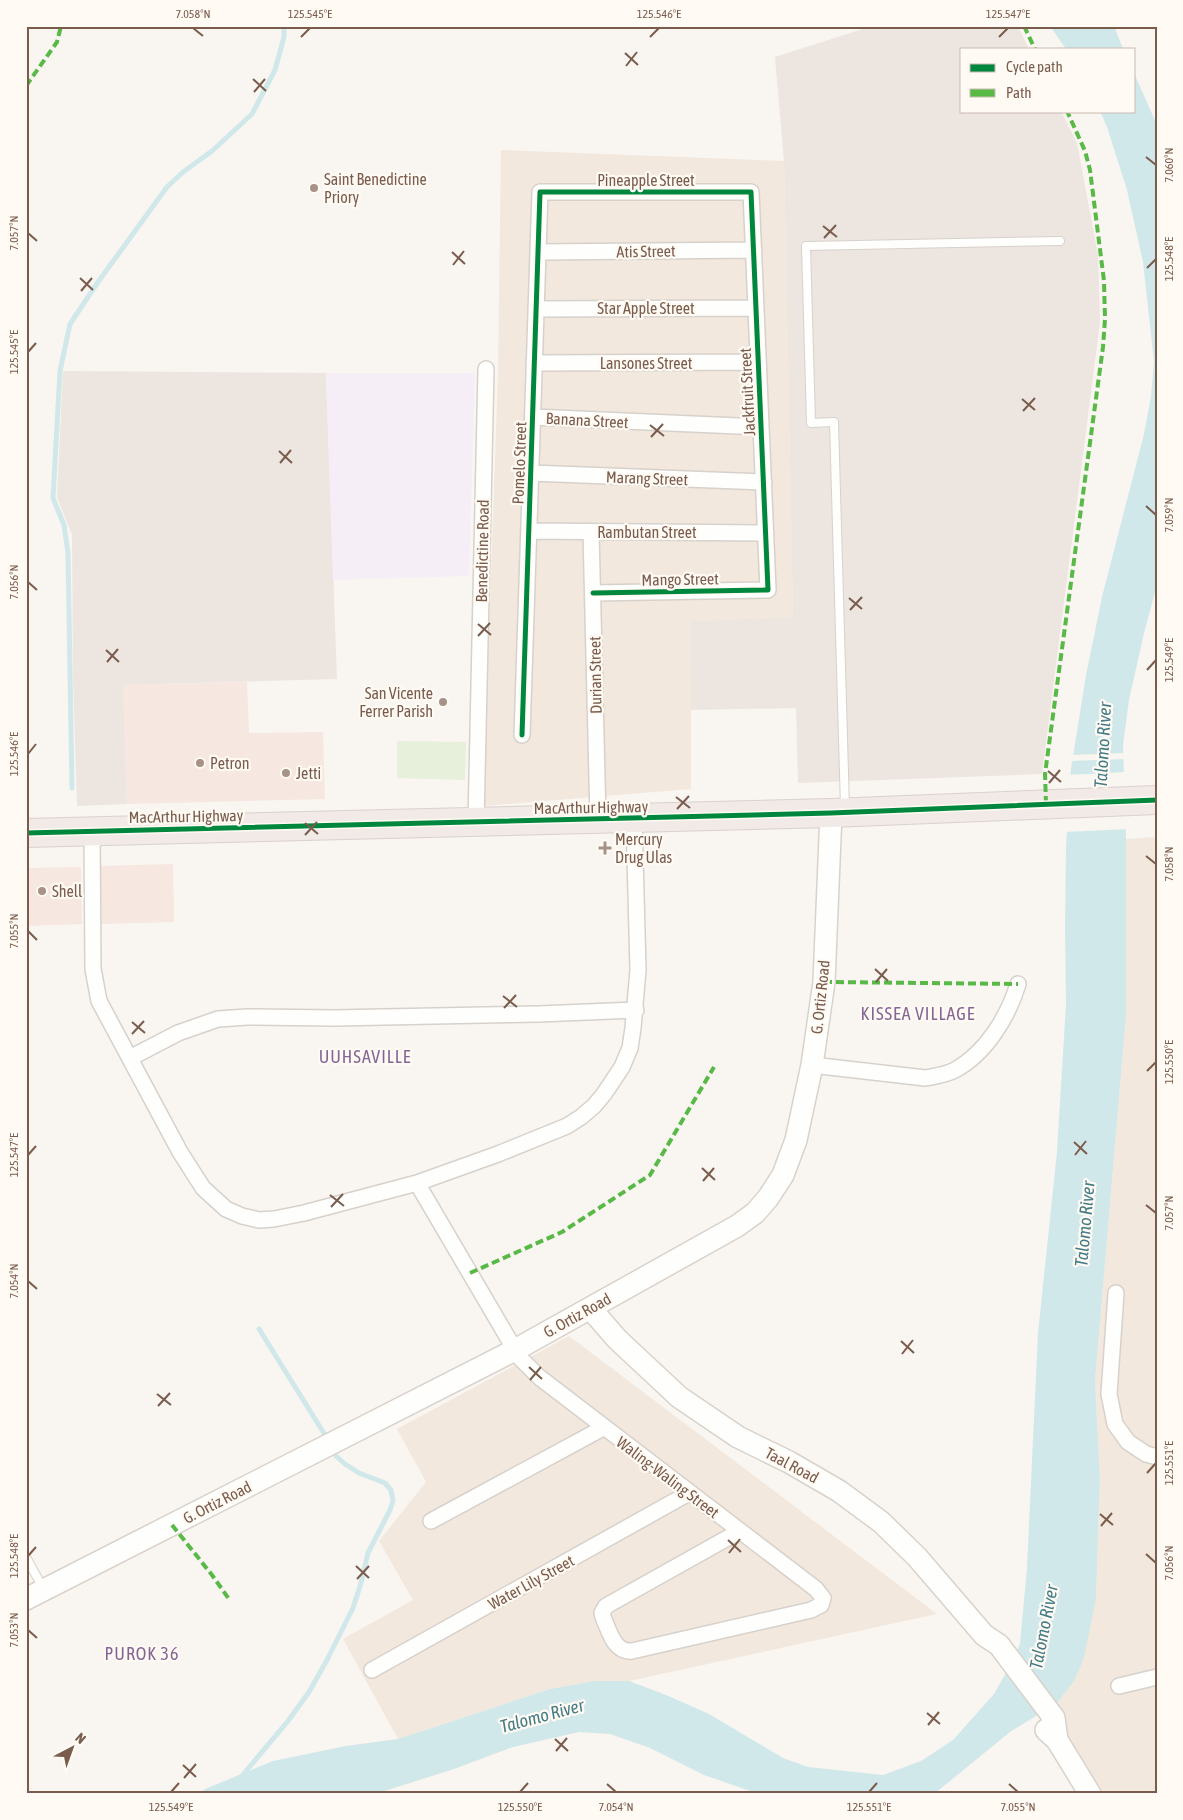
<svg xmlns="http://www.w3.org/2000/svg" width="1183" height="1820" font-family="'Asap Condensed',sans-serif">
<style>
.residential{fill:#f2e8de}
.commercial{fill:#f6e8e1}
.industrial{fill:#ede5e0}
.education{fill:#f6eef6}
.green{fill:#e7f0db}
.water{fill:#d0e8ea}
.pier{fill:#f9f5f0}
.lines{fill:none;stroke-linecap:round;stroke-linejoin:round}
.stream{stroke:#d0e8ea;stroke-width:5}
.lane-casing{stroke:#d7d1cb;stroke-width:10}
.street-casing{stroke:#d7d1cb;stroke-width:18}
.secondary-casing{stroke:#d9d2cb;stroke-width:24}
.highway-casing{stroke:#dad1cc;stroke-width:30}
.lane{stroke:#fefefd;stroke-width:8}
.street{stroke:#fefefd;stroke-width:15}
.secondary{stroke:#fefefd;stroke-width:21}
.highway{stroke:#f2eae7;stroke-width:28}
.quiet{stroke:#58b947;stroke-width:4;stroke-dasharray:8 4;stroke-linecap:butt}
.cycleway-casing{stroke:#fffaf3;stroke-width:8}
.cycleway{stroke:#00873e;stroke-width:5}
.ticks{fill:none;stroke:#7a5c4d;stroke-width:2}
.poi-dot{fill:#a69286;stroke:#fffaf3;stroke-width:2}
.labels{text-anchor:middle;stroke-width:4.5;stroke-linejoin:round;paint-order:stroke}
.poi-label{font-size:16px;fill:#7a5c4d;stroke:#fffaf3;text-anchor:start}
.street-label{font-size:16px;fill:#7a5c4d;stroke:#fffaf3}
.water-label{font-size:18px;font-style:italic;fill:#437c86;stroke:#fffaf3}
.neighbourhood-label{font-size:18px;letter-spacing:1px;fill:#846695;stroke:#fffaf3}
.neatline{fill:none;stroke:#7a5c4d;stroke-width:2}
.ticks-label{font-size:12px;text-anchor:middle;fill:#7a5c4d}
</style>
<rect width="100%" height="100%" fill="#f9f5f0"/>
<path class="residential" d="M501 150 784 161 793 617 691 621V789L483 806 498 374Z
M1157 837V1794H1097L1063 1729 1057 1703 1074 1681 1096 1598 1100 1479 1095 1381 1126 1016V839Z
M569 1336 937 1614 629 1681H594L550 1689 398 1739 343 1639 413 1600 379 1541 426 1482 397 1429Z"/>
<path class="commercial" d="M247 682 249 733 323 732 325 799 127 804 123 685Z
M173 864 174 922 102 924 100 866Z
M81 867 82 924 26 926V868Z"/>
<path class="industrial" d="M872 26H1018L1029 49H962V111H1061L1077 143 1098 255 1100 322 1042 774 798 783 796 708 691 710 690 621 793 617 784 161 775 57Z
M63 371 326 373 337 679 123 685 127 804 77 806 73 678 72 535 57 497Z"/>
<path class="education" d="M326 373H475L469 576 333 580Z"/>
<path class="green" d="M397 741 466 742 465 780 397 778Z"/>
<path class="water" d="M1050 26H1114L1123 49H1066Z
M1134 73 1157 125V585L1144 633 1129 700 1123 745 1126 839V1016L1095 1381 1100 1479 1096 1598 1084 1658 1074 1681 1057 1703 1010 1732 934 1794H759L704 1775 650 1748 610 1734 579 1732 513 1747 454 1769 375 1794H199L205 1789 273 1761 346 1746 398 1739 550 1689 594 1681H629L666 1695 709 1714 783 1758 808 1767 883 1775 921 1761 953 1740 994 1694 1011 1664 1020 1644 1027 1568 1038 1333 1057 1152 1066 1004 1065 928 1066 848 1071 769 1086 675 1102 597 1144 434 1151 396 1154 362 1143 262 1127 190 1107 127 1100 111H1134Z"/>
<path class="pier" d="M1126 753V759L1069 761 1070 755Z
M1126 772 1128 829 1065 832 1068 775Z"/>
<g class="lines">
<path class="stream" d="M72 788 68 553 64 525 53 498 60 371 70 324 98 282 167 187 183 172 212 151 252 114 275 70 284 37V26
M259 1329 325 1435
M241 1777 288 1721 309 1692 327 1660 353 1608 361 1583 368 1553 390 1510 393 1501 391 1490 385 1483 359 1473 345 1464 336 1456"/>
<g class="lane-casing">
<path id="lane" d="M845 808 834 422 811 423 806 246 1060 241
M26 1557 43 1588"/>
</g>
<g class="street-casing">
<path id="street" d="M538 252 754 250
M536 309 756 308
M534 363 758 362
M533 417 761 427
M531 473 764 482
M529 531 766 533
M591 532 598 819
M522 735 540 192H751L768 590 593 593
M476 822 486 369
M92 831 93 969 99 1001 180 1152 203 1188 226 1209 242 1216 259 1220 274 1219 304 1213 417 1183 498 1154 567 1126 581 1117 594 1106 604 1094 622 1067 630 1048 633 1028 638 970 634 818
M130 1058 178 1033 218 1019 247 1017 334 1018 538 1014 636 1010
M812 1065 925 1078C935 1076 946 1075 955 1070 986 1053 1008 1017 1018 984
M417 1183 515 1350 521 1359 539 1377 816 1589 823 1598 821 1605 811 1610 632 1651C614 1653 609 1630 603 1617L602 1613 606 1606 740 1531
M1116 1293 1109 1394 1115 1424 1128 1442 1146 1454 1157 1457
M431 1521 603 1428
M372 1670 689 1493
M1119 1686 1157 1677"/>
</g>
<g class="secondary-casing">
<path id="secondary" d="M590 1308 617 1339 679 1397 738 1437 789 1462 839 1491 881 1522 917 1557 984 1635 999 1645 1054 1718 1057 1740
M26 1599 515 1350 737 1226 755 1213 768 1198 783 1175 796 1140 812 1065 824 982 831 813
M1046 1730 1057 1740 1090 1794"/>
</g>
<g class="highway-casing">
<path id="highway" d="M26 833 831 813 1157 800"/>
</g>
<use href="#lane" class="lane"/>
<use href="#street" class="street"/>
<use href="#secondary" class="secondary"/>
<use href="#highway" class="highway"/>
<path class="quiet" d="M1024 26 1035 49
M26 86 57 42 61 26
M1046 804 1045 774 1103 347 1105 319 1104 281 1090 170 1085 151 1067 111
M824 982 1018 984
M470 1273 562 1232 650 1175 714 1067
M172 1525 212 1575 229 1599"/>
<g class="cycleway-casing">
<path id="cycleway" d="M522 735 540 192H751L768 590 593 593
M26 833 831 813 1157 800"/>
</g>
<use href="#cycleway" class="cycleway"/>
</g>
<path class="ticks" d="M193 28 203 36M301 37 310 28M650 37 659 28M999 37 1008 28M625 53 638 65M626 66 637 52M253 79 266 91M254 92 265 79M1146 157 1156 165M823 226 837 237M28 233 37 241M824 238 836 225M452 252 465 264M453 265 464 251M1147 268 1156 259M80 278 93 290M81 291 92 278M28 352 36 343M1022 399 1035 410M1023 411 1035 398M650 425 664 436M651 437 663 424M279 451 292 463M280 463 291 450M1146 506 1156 515M28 582 37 590M849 598 862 609M850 610 862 597M478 624 491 635M478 636 490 623M106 650 119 662M107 662 118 649M1147 670 1156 660M28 754 36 744M1048 771 1061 782M1049 783 1060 770M676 797 690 808M677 809 689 796M305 823 318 834M305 835 317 822M1146 856 1156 864M28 931 37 940M875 969 888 981M876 982 887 969M503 996 517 1007M504 1008 516 995M132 1022 145 1033M132 1034 144 1021M1147 1071 1156 1062M1074 1142 1087 1154M28 1155 36 1146M1075 1155 1086 1141M702 1168 715 1180M703 1181 714 1168M330 1195 344 1206M1146 1205 1156 1213M331 1207 343 1194M28 1281 37 1289M901 1341 914 1353M902 1354 913 1340M529 1367 542 1379M530 1380 541 1367M157 1394 171 1405M158 1406 170 1393M1147 1473 1156 1463M1100 1514 1113 1525M1101 1526 1112 1513M728 1540 741 1552M729 1553 740 1539M1146 1554 1156 1563M28 1556 36 1547M356 1566 369 1578M357 1579 369 1566M28 1630 37 1638M927 1713 940 1724M928 1725 939 1712M555 1739 568 1751M556 1751 567 1738M183 1765 196 1777M184 1778 196 1764M607 1784 616 1792M1009 1784 1018 1792M171 1792 179 1783M520 1792 528 1783M869 1792 877 1783"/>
<g class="poi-dot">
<circle cx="314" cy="188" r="5"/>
<circle cx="443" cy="702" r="5"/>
<circle cx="200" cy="763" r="5"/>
<circle cx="286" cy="773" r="5"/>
<path d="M602.5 840.5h5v5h5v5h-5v5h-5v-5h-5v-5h5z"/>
<circle cx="42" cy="891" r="5"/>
</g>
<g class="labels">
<g class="poi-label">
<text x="324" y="185">Saint Benedictine<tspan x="324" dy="18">Priory</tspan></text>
<text x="433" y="699" text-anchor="end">San Vicente<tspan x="433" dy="18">Ferrer Parish</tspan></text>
<text x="210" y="769">Petron</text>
<text x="296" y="779">Jetti</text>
<text x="615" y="845">Mercury<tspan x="615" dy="18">Drug Ulas</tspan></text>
<text x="52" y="897">Shell</text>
</g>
<g class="street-label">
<text x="646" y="186">Pineapple Street</text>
<text transform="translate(646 251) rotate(-1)" y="6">Atis Street</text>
<text x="646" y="314">Star Apple Street</text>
<text x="646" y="369">Lansones Street</text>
<text transform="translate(747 392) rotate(-93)" y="6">Jackfruit Street</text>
<text transform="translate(587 420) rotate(3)" y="6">Banana Street</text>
<text transform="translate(519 463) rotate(-88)" y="6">Pomelo Street</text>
<text transform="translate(647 478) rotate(2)" y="6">Marang Street</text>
<text x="647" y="538">Rambutan Street</text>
<text transform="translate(482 551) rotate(-89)" y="6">Benedictine Road</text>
<text transform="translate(680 579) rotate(-1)" y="6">Mango Street</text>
<text transform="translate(595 675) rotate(-91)" y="6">Durian Street</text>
<text transform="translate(591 807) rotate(-1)" y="6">MacArthur Highway</text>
<text transform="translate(186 816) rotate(-1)" y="6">MacArthur Highway</text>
<text transform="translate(820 997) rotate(-84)" y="6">G. Ortiz Road</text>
<text transform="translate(577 1315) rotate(-29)" y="6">G. Ortiz Road</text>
<text transform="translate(792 1465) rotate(28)" y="6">Taal Road</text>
<text transform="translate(668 1477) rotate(37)" y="6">Waling-Waling Street</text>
<text transform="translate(217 1502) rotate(-27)" y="6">G. Ortiz Road</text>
<text transform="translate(531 1582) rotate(-29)" y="6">Water Lily Street</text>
</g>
<g class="water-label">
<text transform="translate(1103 745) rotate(-87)" y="6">Talomo River</text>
<text transform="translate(1085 1224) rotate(-85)" y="6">Talomo River</text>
<text transform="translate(1044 1627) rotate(-79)" y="6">Talomo River</text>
<text transform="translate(542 1716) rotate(-15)" y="6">Talomo River</text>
</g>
<g class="neighbourhood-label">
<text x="918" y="1020">KISSEA VILLAGE</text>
<text x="365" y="1063">UUHSAVILLE</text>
<text x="142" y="1660">PUROK 36</text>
</g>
</g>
<rect width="1183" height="1820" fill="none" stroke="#fffaf3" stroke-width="55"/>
<rect x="960" y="48" width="175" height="65" fill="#fffaf3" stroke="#cabbb1"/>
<rect x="970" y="64" width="25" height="8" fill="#00873e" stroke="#cabbb1"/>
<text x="1006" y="72" font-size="15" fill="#7a5c4d">Cycle path</text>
<rect x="970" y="89" width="25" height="8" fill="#58b947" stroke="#cabbb1"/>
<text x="1006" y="98" font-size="15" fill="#7a5c4d">Path</text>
<g transform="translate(72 1748) rotate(41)" stroke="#fffaf3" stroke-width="4" paint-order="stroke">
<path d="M0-4L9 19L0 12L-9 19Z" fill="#7a5c4d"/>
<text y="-8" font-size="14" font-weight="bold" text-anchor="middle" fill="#7a5c4d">N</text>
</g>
<rect x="28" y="28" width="1128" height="1764" class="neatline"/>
<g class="ticks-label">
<text x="193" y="18">7.058°N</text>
<text x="310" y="18">125.545°E</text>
<text x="659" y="18">125.546°E</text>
<text x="1008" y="18">125.547°E</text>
<text transform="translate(1169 165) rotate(-90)" y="4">7.060°N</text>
<text transform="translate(14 233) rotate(-90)" y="4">7.057°N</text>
<text transform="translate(1169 259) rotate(-90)" y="4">125.548°E</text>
<text transform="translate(14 352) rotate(-90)" y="4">125.545°E</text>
<text transform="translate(1169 515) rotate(-90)" y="4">7.059°N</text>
<text transform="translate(14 582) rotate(-90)" y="4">7.056°N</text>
<text transform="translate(1169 660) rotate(-90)" y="4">125.549°E</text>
<text transform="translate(14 754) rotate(-90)" y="4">125.546°E</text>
<text transform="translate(1169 864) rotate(-90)" y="4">7.058°N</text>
<text transform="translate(14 931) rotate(-90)" y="4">7.055°N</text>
<text transform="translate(1169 1062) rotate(-90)" y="4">125.550°E</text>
<text transform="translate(14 1155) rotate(-90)" y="4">125.547°E</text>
<text transform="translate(1169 1213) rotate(-90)" y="4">7.057°N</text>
<text transform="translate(14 1281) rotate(-90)" y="4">7.054°N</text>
<text transform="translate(1169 1463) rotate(-90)" y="4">125.551°E</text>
<text transform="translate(14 1556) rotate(-90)" y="4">125.548°E</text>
<text transform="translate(1169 1563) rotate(-90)" y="4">7.056°N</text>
<text transform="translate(14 1630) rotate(-90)" y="4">7.053°N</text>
<text x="171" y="1811">125.549°E</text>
<text x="520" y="1811">125.550°E</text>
<text x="616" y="1811">7.054°N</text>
<text x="869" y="1811">125.551°E</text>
<text x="1018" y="1811">7.055°N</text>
</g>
</svg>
